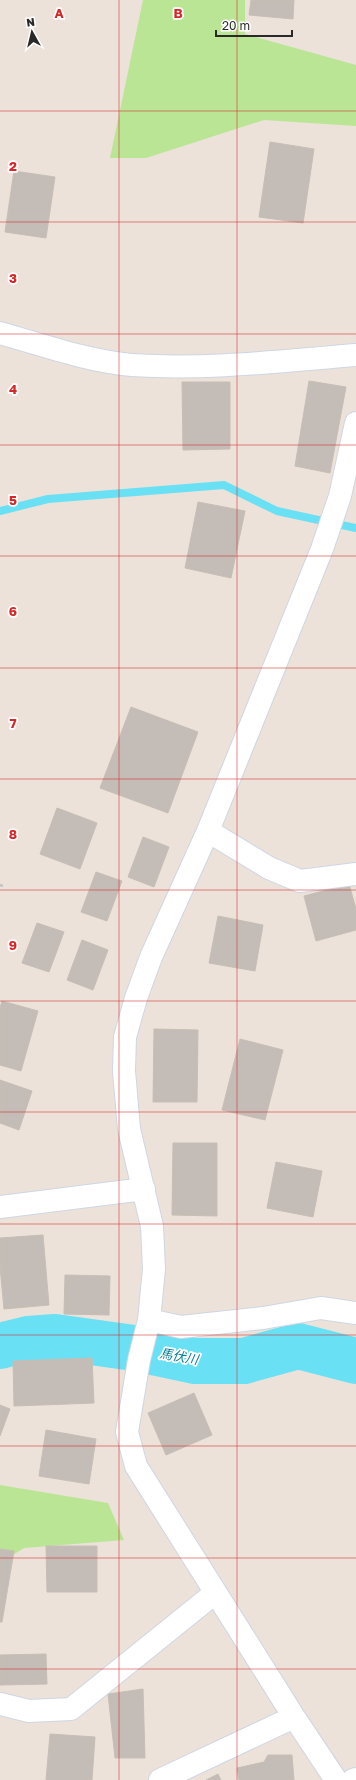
<svg xmlns="http://www.w3.org/2000/svg" width="356" height="1780" font-family="'Golos Text','Noto Sans JP',sans-serif">
<style>
.green{fill:#bae594}
.lines{fill:none;stroke-linecap:round;stroke-linejoin:round}
.stream{stroke:#69e0f3;stroke-width:8}
.river{stroke:#69e0f3;stroke-width:46}
.building{fill:#c4bcb7;stroke:#c7beb4}
.minor-casing{stroke:#cfd6e3;stroke-width:24}
.path{stroke:#c3c3c3;stroke-width:2.5;stroke-dasharray:3 2;stroke-linecap:butt}
.minor{stroke:#fff;stroke-width:22}
.grid{fill:none;stroke:#d62828;stroke-width:1;stroke-opacity:0.55}
.labels{text-anchor:middle;stroke-width:3.5;stroke-linejoin:round;paint-order:stroke}
.water-label{font-size:13px;font-style:italic;fill:#087e9e;stroke:#fff}
.grid-label{font-size:13px;text-anchor:middle;font-weight:bold;fill:#d62828;stroke:#fff;stroke-width:3.5;stroke-linejoin:round;paint-order:stroke}
</style>
<rect width="100%" height="100%" fill="#ece2da"/>
<path class="green" d="M143 0H245V34L356 65V126L264 120 146 158H110Z
M0 1485 108 1503 124 1540 24 1548 0 1563Z"/>
<g class="lines">
<path class="stream" d="M0 511 48 499 224 485 277 511 356 528"/>
<path class="river" d="M0 1346 28 1339 55 1337 134 1348 195 1361H244L298 1346 356 1361"/>
</g>
<path class="building" d="M251 0H294L293 19 249 15Z
M270 142 314 149 303 223 259 217Z
M14 171 55 177 46 238 5 232Z
M309 381 346 387 330 473 295 466Z
M182 382H230V449L183 450Z
M198 502 245 511 231 578 185 568Z
M131 707 198 732 168 813 100 788Z
M57 808 97 823 80 869 40 854Z
M143 837 169 847 154 887 128 877Z
M96 872 122 881 107 921 81 912Z
M349 884 356 909V930L316 941 304 896Z
M218 916 263 925 255 971 209 963Z
M37 923 64 932 49 972 22 963Z
M82 940 108 950 93 990 67 980Z
M2 1001 38 1011 21 1071 0 1065V1008Z
M154 1029 198 1030 197 1102H153Z
M240 1039 283 1050 265 1120 222 1110Z
M0 1080 32 1091 19 1130 0 1123Z
M173 1143H217V1216L172 1215Z
M276 1162 322 1171 313 1217 267 1208Z
M43 1235 49 1305 4 1309 0 1267V1238Z
M65 1275 110 1276 109 1315 64 1314Z
M92 1358 94 1403 14 1406 13 1361Z
M194 1393 212 1435 166 1455 148 1413Z
M0 1405 10 1409 0 1436Z
M46 1430 96 1439 89 1484 39 1476Z
M46 1546H97V1592H47Z
M0 1549 14 1551 2 1622H0Z
M46 1654 47 1684 0 1685V1655Z
M143 1689 145 1758H115L108 1694Z
M50 1734 95 1737 92 1780H46Z
M268 1755H292L294 1780H239L237 1768 264 1762Z
M218 1774 221 1780H206Z"/>
<g class="lines">
<g class="minor-casing">
<path id="minor" d="M0 333C43 345 87 361 132 365 206 370 282 361 356 355
M208 831 269 868 300 881 356 874
M0 1207 144 1189
M149 1320 181 1327 263 1318 321 1308 356 1313
M0 1704 29 1711 71 1709 215 1593
M160 1780 294 1717
M336 1780 294 1717 136 1466 127 1432 139 1360 149 1320 154 1269 152 1226 129 1129 124 1071 125 1037 136 998 151 957 208 831 322 549 340 496 356 423
M353 1780 356 1779"/>
</g>
<path class="path" d="M0 885 3 886"/>
<use href="#minor" class="minor"/>
</g>
<path class="grid" d="M119 0V1780M237 0V1780M0 111H356M0 222H356M0 334H356M0 445H356M0 556H356M0 668H356M0 779H356M0 890H356M0 1001H356M0 1112H356M0 1224H356M0 1335H356M0 1446H356M0 1558H356M0 1669H356"/>
<g class="labels">
<g class="water-label">
<text transform="translate(179 1356) rotate(10)" y="5">馬伏川</text>
</g>
</g>
<g class="grid-label">
<text x="59" y="18">A</text>
<text x="178" y="18">B</text>
<text x="13" y="171">2</text>
<text x="13" y="283">3</text>
<text x="13" y="394">4</text>
<text x="13" y="505">5</text>
<text x="13" y="616">6</text>
<text x="13" y="728">7</text>
<text x="13" y="839">8</text>
<text x="13" y="950">9</text>
</g>
<g transform="translate(32 32) rotate(352)" stroke="#ffffff" stroke-width="3" paint-order="stroke">
<path d="M0-3L7 15L0 10L-7 15Z" fill="#292929"/>
<text y="-6" font-size="11" font-weight="bold" text-anchor="middle" fill="#292929">N</text>
</g>
<path d="M216 30v6h76v-6" fill="none" stroke="#292929" stroke-width="2"/>
<text x="222" y="30" font-size="12" fill="#292929" stroke="#ffffff" stroke-width="3" paint-order="stroke">20 m</text>
</svg>
